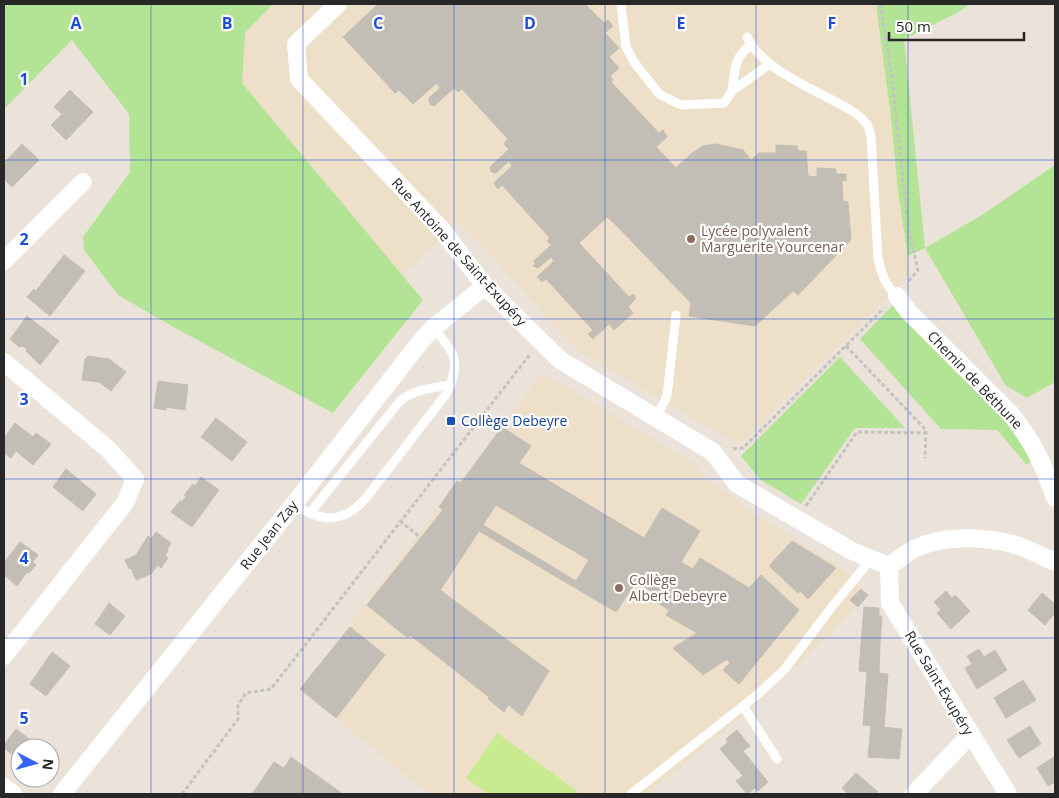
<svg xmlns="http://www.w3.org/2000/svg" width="1059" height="798" font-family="'Open Sans',sans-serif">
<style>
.education{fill:#eddfc8}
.green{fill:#b3e394}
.pitch{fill:#c9eb8f}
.building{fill:#c2bdb5;stroke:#c6beb3}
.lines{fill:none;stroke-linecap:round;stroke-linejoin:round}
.path{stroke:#c3c3c3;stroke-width:3;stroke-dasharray:4 2.5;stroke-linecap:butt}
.lane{stroke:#fff;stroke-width:9}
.street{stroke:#fff;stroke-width:18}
.grid{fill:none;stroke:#1d4ed8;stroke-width:1;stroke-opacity:0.55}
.education-dot{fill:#8d6e63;stroke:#fff;stroke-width:2}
.transit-dot{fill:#1a4fb4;stroke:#fff;stroke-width:2}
.labels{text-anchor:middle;stroke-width:4.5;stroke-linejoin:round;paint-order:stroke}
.education-label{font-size:14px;fill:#785e54;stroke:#fff;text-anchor:start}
.street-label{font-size:14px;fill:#282828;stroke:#fff}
.transit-label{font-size:14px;fill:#164399;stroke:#fff;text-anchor:start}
.grid-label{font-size:16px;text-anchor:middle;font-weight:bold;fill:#1d4ed8;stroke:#fff;stroke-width:4.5;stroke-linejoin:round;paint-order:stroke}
</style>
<rect width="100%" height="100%" fill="#ebe2d9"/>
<path class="education" d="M273 4H876L891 117 898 192 911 273 744 441 735 443 578 351 460 222 402 275 242 83 245 33Z
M543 373 698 466 703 475 747 509 838 565 868 595 830 634 749 710 648 794H429L300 689Z"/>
<path class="green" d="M4 4H273L245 33 242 83 423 300 333 413 177 329 118 295 84 250 83 237 130 172 129 114 72 40 4 109Z
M876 4H970L957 13 904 39 925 248 982 215 1055 165V382L1027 398 1006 386 925 248 908 256 898 192 891 117Z
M893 305 1011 426 1032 461 1027 465 997 430 941 429 860 339Z
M840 357 905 428H855L801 504 761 480 741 456Z"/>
<path class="pitch" d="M497 733 577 791 575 794H489L466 778Z"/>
<path class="building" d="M378 4H585L604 23 608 20 613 26 605 33 619 48 609 57 619 68 610 76 613 80 611 82 659 133 663 130 667 137 656 147 676 168 615 224 607 217 579 243 629 297 633 294 636 298 628 307 633 313 614 330 609 324 593 339 588 334 593 330 546 279 542 282 537 277 554 261 551 257 538 268 533 266 535 264 534 261 551 245 547 241 550 238 502 185 498 189 494 183 512 166 509 161 496 173 491 172 490 167 509 149 504 144 508 139 462 89 458 92 454 88 434 106 430 104 429 98 440 88 437 83 413 104 399 90 395 93 343 37Z
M70 90 78 98 62 114 54 107Z
M78 98 93 112 66 140 51 125Z
M22 144 39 160 12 187 4 179V163Z
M716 144 743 150 751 160 759 153H776V145L797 146 798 151H806L808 176 817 177V168L836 169V174H846V181L842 180 843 201 848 202 851 240 798 295 793 291 755 326 689 316 691 303 615 224 691 154 703 146Z
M64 255 85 271 50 316 27 297 34 289 36 291Z
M27 316 59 341 40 365 26 351 27 349 22 346 19 347 10 339Z
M88 356 109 359 126 372 111 391 99 382 82 380 85 359Z
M158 381 188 385 185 410 166 407V410L154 408Z
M216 418 247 442 232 461 201 437Z
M15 423 33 437 36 433 51 444 33 465 16 451 11 458 4 453V438Z
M502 427 531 446 519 463 644 538 662 508 700 531 681 562 693 569 700 558 749 588 761 575 799 610 739 684 723 670 730 663 727 659 703 675 673 648 697 633 666 615 669 610 650 598 653 592 613 568 611 573 496 505 441 589 425 578 422 582 414 576 458 520 439 507 457 481 461 483Z
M66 469 96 494 83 511 53 487Z
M201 477 219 490 192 527 171 512 180 501 182 502 186 496 184 495 193 484 195 486Z
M443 510 458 520 414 576 399 565Z
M483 525 576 581 589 560 611 573 613 568 636 582 616 612 479 531Z
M156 532 171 543 167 550 168 551 165 556 168 558 161 568 158 565 151 574 136 580 131 568 129 569 125 560 136 555 148 536 151 539Z
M792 541 836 568 808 599 800 591 798 593 769 566Z
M20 542 38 555 33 562 36 565 29 573 27 572 17 586 4 575V563Z
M399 565 422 582 425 578 441 589 440 590 483 622 479 627 522 658 499 697 508 705 504 712 488 699 489 697 410 635 408 638 367 605Z
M861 589 868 595 858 607 850 600Z
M946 591 952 598 955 595 970 611 951 629 937 613 941 610 934 602Z
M1042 593 1055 604V613L1045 625 1028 610Z
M109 603 125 616 110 635 95 624Z
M864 607 879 608V616H882L880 644 861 643Z
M483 622 549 671 522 716 499 697 522 658 479 627Z
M350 627 385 655 336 718 300 689Z
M861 643 880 644 879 673 859 671Z
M979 649 984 657 995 650 1007 670 977 689 965 668 972 664 967 656Z
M52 652 70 666 46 696 30 684Z
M867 672 888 674 886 700 865 699Z
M1023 680 1036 700 1006 718 994 698Z
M865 699 886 700 884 727 863 725Z
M871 726 902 729 899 759 868 757Z
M1030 726 1041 744 1019 758 1007 740Z
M16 729 41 748H20V761L4 748V745Z
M737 730 750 746 743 751 768 782 758 791 755 788 747 794 736 781 743 776 720 749 728 742 726 739Z
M1055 756V782L1048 786 1037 768Z
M291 757 343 794H252L274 762 284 768Z
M856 773 878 792 876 794H848L842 788Z"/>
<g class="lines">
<path class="path" d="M880 4 891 72 909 232 918 270 907 283
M846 346 926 430 925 458
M733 449 743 448 884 308
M806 506 857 432 926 433
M400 521 421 538
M182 794 238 719V705L246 693 271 689 531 353"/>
<path class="lane" d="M621 4 626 47 634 62 659 94 681 105 724 103 732 91 770 64
M747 37C762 68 805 85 834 101 845 107 857 112 866 123 869 126 870 132 871 137L878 258C881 273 885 285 897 296
M732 91C735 71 733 58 751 45
M656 418 667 396 676 315
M294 504C322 523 343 524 366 498L446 394C462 361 455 353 433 328
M310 513 400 401C414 389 433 388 451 385
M743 706 777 759
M631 794 757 695 784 670 831 608 871 559"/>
<path class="street" d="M338 4 296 44 299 79 441 229 485 286 560 360 713 452 737 484 852 551 889 566
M4 261 83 182
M897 296 908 311 1010 413C1032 440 1044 465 1055 498
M4 362 108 449 135 479 125 503 4 656
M889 566 890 603 1008 794
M889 566C897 561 905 554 914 549 943 535 982 536 1013 544 1027 548 1041 556 1055 562
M4 787 13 794
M62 794 294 504 421 341 433 328 485 286
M914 794 970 735"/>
</g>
<path class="grid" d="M151 4V794M303 4V794M454 4V794M605 4V794M756 4V794M908 4V794M4 160H1055M4 319H1055M4 479H1055M4 638H1055"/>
<g class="education-dot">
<circle cx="691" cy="239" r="5"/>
<circle cx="619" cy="588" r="5"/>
</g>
<rect class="transit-dot" x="446" y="416" width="10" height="10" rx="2.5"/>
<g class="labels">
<g class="education-label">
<text x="701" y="236">Lycée polyvalent<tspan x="701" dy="16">Marguerite Yourcenar</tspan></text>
<text x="629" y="585">Collège<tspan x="629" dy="16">Albert Debeyre</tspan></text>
</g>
<g class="street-label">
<text transform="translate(459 252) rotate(48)" y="5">Rue Antoine de Saint-Exupéry</text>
<text transform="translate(975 380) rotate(46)" y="5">Chemin de Béthune</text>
<text transform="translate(269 535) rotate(-52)" y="5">Rue Jean Zay</text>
<text transform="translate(939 683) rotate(59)" y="5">Rue Saint-Exupéry</text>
</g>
<g class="transit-label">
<text x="461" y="426">Collège Debeyre</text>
</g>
</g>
<g class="grid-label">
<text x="76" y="29">A</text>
<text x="227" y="29">B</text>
<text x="378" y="29">C</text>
<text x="530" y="29">D</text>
<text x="681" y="29">E</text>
<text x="832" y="29">F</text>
<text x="24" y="85">1</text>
<text x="24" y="245">2</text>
<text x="24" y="405">3</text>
<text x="24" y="564">4</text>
<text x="24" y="724">5</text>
</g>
<rect width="1059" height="798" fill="none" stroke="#282828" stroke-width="10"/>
<g transform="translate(35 763) rotate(96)"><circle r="24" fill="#ffffff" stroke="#a9a9a9"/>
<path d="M0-4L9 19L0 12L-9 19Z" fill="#3564fc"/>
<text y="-8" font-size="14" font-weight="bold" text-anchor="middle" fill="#282828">N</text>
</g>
<path d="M889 32v8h135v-8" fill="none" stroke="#282828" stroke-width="2.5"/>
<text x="896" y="32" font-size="15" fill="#282828" stroke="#ffffff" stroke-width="4" paint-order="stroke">50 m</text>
</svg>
